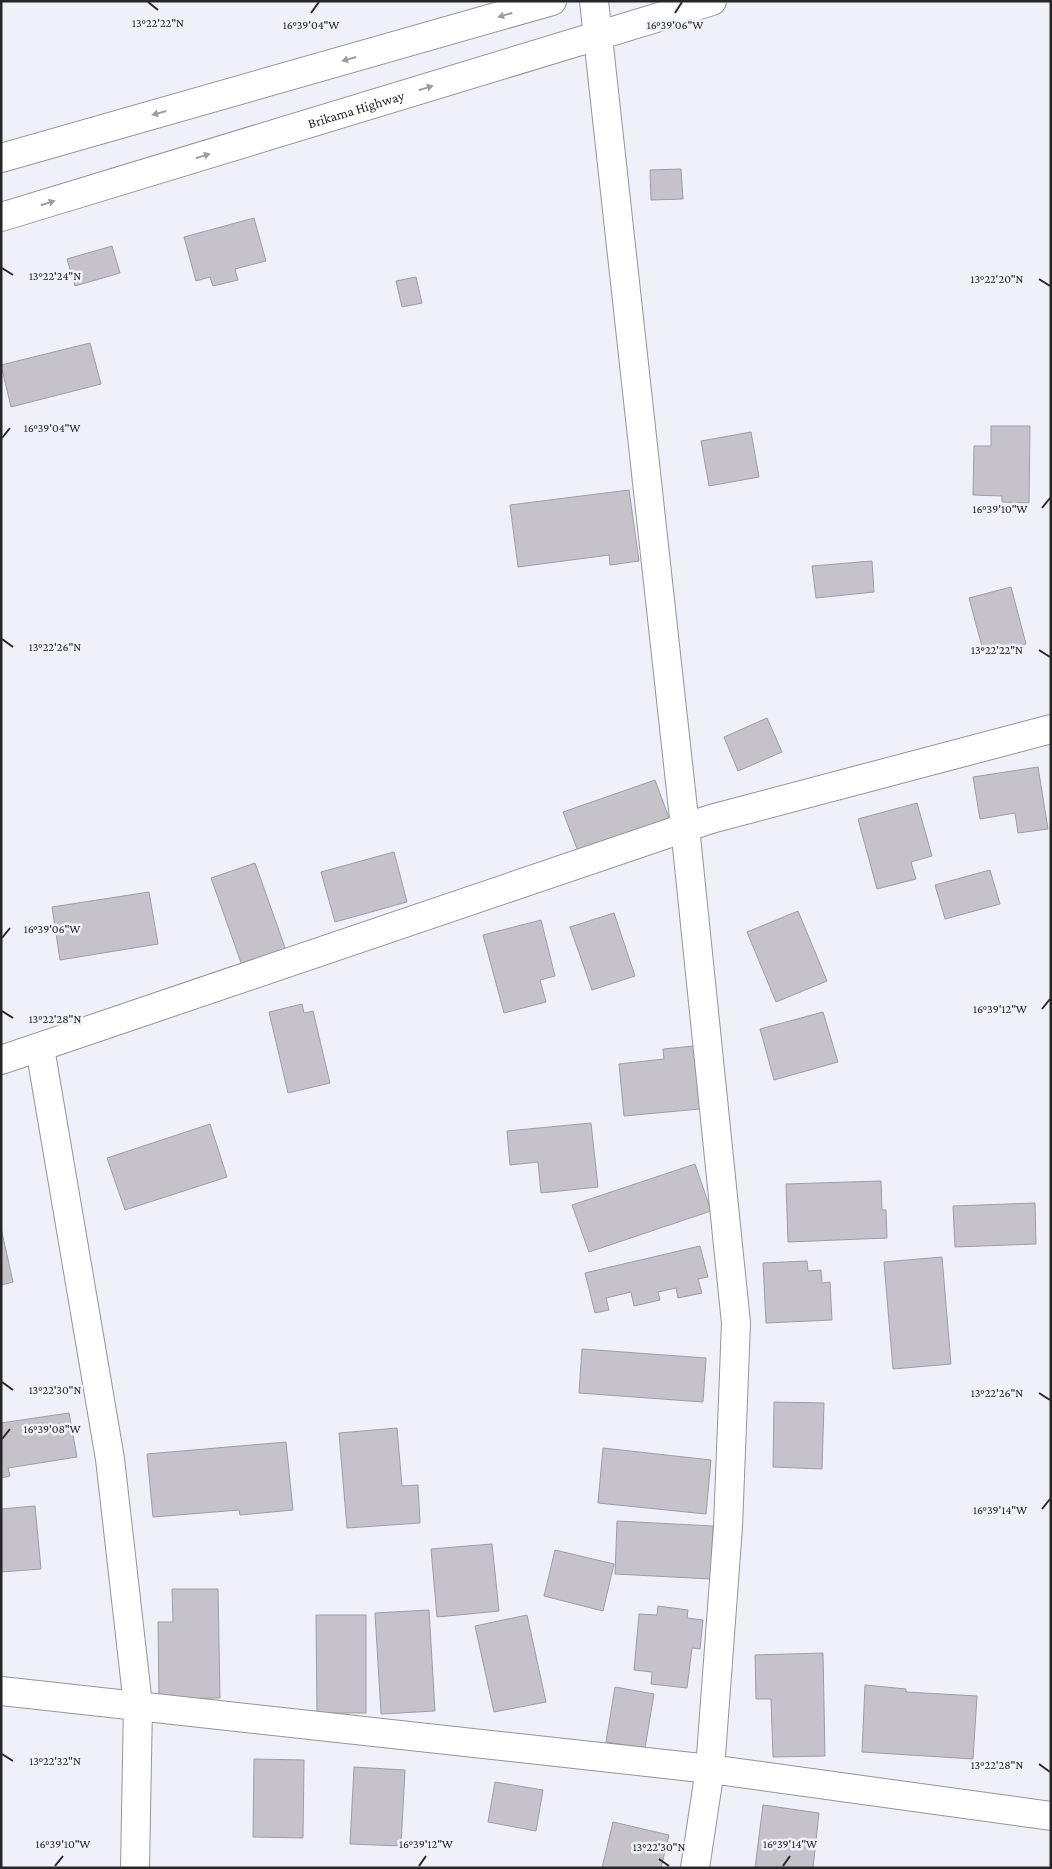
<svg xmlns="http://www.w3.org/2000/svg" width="1052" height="1869" font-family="'Crimson Pro',serif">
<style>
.building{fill:#c5c3c9;stroke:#9f9da3}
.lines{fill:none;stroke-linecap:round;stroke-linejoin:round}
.street-casing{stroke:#93959a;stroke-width:30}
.highway-casing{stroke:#93959a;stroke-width:30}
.street{stroke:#fff;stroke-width:28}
.highway{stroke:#fff;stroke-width:28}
.oneway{fill:#9d9d9f}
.ticks{fill:none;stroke:#262629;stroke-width:2}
.labels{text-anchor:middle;stroke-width:5;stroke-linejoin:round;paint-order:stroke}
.street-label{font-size:14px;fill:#262629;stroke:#f0f1f8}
.ticks-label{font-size:12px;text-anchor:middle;fill:#262629;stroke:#f0f1f8;stroke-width:5;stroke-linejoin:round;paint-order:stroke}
</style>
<rect width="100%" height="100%" fill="#f0f1f8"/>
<path class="building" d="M681 169 683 199 651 200 650 170Z
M254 218 266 261 235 269 238 280 213 286 210 277 196 281 184 237Z
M112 246 120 273 75 286 67 259Z
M416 277 422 303 402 307 396 281Z
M90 343 101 384 11 407 1 365Z
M991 426H1030L1029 503 1002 502V496L973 495 974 446H991Z
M751 432 759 477 709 486 701 441Z
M629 490 639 561 610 565 609 555 518 567 510 505Z
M872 561 874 592 816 598 812 566Z
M1011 587 1026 644 984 654 969 598Z
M767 718 782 752 738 771 724 737Z
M1038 767 1048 829 1018 833 1015 813 980 819 973 777Z
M655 780 669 818 578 851 563 812Z
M917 803 932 856 911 862 916 879 877 889 858 819Z
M394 852 407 902 335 922 321 872Z
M255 863 288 956 244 971 211 878Z
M990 870 1000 904 945 919 935 885Z
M149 892 158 944 60 960 52 907Z
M798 911 827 981 776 1002 747 932Z
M614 913 635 976 592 990 570 927Z
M541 920 555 976 540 980 546 1002 504 1013 483 935Z
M302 1004 304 1013 313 1011 330 1083 288 1093 269 1012Z
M823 1012 838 1062 774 1080 760 1029Z
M694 1046 700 1109 624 1116 619 1064 664 1059 663 1049Z
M591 1123 598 1187 541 1193 538 1162 510 1165 507 1131Z
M210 1124 227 1177 125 1210 107 1158Z
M695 1164 711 1211 589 1252 572 1205Z
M881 1181 882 1210H886L887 1238 788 1242 786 1184Z
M1035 1203 1036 1244 955 1247 953 1206Z
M1 1228 13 1282 1 1285Z
M700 1246 708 1277 698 1279 702 1293 678 1298 676 1288 658 1292 660 1300 634 1306 631 1292 606 1298 609 1310 595 1313 585 1273Z
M942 1257 951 1364 893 1369 884 1262Z
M807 1261 808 1271 821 1270 822 1283 830 1282 832 1320 766 1323 763 1263Z
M582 1349 706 1358 703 1402 579 1393Z
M774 1402 824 1403 822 1469 773 1467Z
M69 1413 77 1457 8 1468 10 1476 1 1478V1423Z
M397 1428 402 1486 418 1485 420 1523 347 1528 339 1433Z
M286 1442 293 1510 240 1515 239 1510 153 1517 147 1454Z
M603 1448 711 1460 706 1514 598 1503Z
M35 1506 41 1569 1 1572V1509Z
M617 1521 713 1526 711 1579 615 1574Z
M492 1544 499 1611 437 1617 431 1549Z
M555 1550 614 1564 603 1611 544 1596Z
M172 1589H218L220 1698 159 1699 158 1622H173Z
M658 1606 688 1610 687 1618 703 1620 700 1649 692 1648 687 1688 651 1684 652 1672 634 1670 639 1614 657 1615Z
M429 1610 435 1711 381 1714 375 1613Z
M316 1615H366V1713H317Z
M527 1615 546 1702 494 1712 475 1626Z
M823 1653 825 1756 773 1757 771 1699H756L755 1655Z
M865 1685 906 1689V1692L977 1696 973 1759 862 1752Z
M615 1687 654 1694 645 1748 606 1742Z
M254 1759 304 1760 303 1838 253 1837Z
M354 1767 405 1770 401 1846 350 1844Z
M495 1782 543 1790 536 1831 488 1822Z
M763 1805 819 1813 813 1868H755Z
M613 1822 669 1835 661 1868H602Z"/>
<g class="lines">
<g class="street-casing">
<path id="street" d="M594 1 685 827 736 1323 728 1527 710 1769 695 1868
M40 1048 110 1459 138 1705 135 1868
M1 1060 711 819 1051 729
M1 1691 710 1769 1051 1816"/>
</g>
<g class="highway-casing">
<g id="highway">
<path d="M1 158 552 1"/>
<path id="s1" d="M1 217 712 1"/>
</g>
</g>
<use href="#street" class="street"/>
<use href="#highway" class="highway"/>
</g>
<defs><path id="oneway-solid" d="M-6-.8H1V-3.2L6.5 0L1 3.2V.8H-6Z" transform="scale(1.25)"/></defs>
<g class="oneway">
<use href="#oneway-solid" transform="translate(505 15) rotate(164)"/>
<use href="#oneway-solid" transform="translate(349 59) rotate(164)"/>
<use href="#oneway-solid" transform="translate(426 88) rotate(-17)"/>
<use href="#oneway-solid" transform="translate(159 113) rotate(164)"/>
<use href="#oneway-solid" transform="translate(203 156) rotate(-17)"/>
<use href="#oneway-solid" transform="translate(48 203) rotate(-17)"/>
</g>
<path class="ticks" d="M148 2 158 10M311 13 319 2M675 13 682 2M2 268 13 275M1039 279 1050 286M2 438 10 428M1042 508 1050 498M2 639 13 647M1039 650 1050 657M2 938 10 928M1042 1009 1050 999M2 1011 13 1018M2 1382 13 1390M1039 1393 1050 1400M2 1439 10 1429M1042 1509 1050 1499M2 1754 13 1761M1039 1764 1050 1772M659 1859 669 1866M55 1866 63 1856M419 1866 426 1856M783 1866 790 1856"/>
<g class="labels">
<g class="street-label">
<text dy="5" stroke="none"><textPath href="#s1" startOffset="371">Brikama Highway</textPath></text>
</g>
</g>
<g class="ticks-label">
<text x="158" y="27">13°22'22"N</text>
<text x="311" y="29">16°39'04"W</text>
<text x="675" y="29">16°39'06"W</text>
<text x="55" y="280">13°22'24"N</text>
<text x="997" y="283">13°22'20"N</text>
<text x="52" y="432">16°39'04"W</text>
<text x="1000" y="513">16°39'10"W</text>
<text x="55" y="651">13°22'26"N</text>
<text x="997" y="654">13°22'22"N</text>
<text x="52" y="933">16°39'06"W</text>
<text x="1000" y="1013">16°39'12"W</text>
<text x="55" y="1023">13°22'28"N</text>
<text x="55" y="1394">13°22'30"N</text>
<text x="997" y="1397">13°22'26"N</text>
<text x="52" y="1433">16°39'08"W</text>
<text x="1000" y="1514">16°39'14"W</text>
<text x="55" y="1765">13°22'32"N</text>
<text x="997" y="1769">13°22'28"N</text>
<text x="63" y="1848">16°39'10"W</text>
<text x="426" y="1848">16°39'12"W</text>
<text x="790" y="1848">16°39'14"W</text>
<text x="659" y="1851">13°22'30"N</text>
</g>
<rect width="1052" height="1869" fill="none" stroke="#262629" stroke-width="5"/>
</svg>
